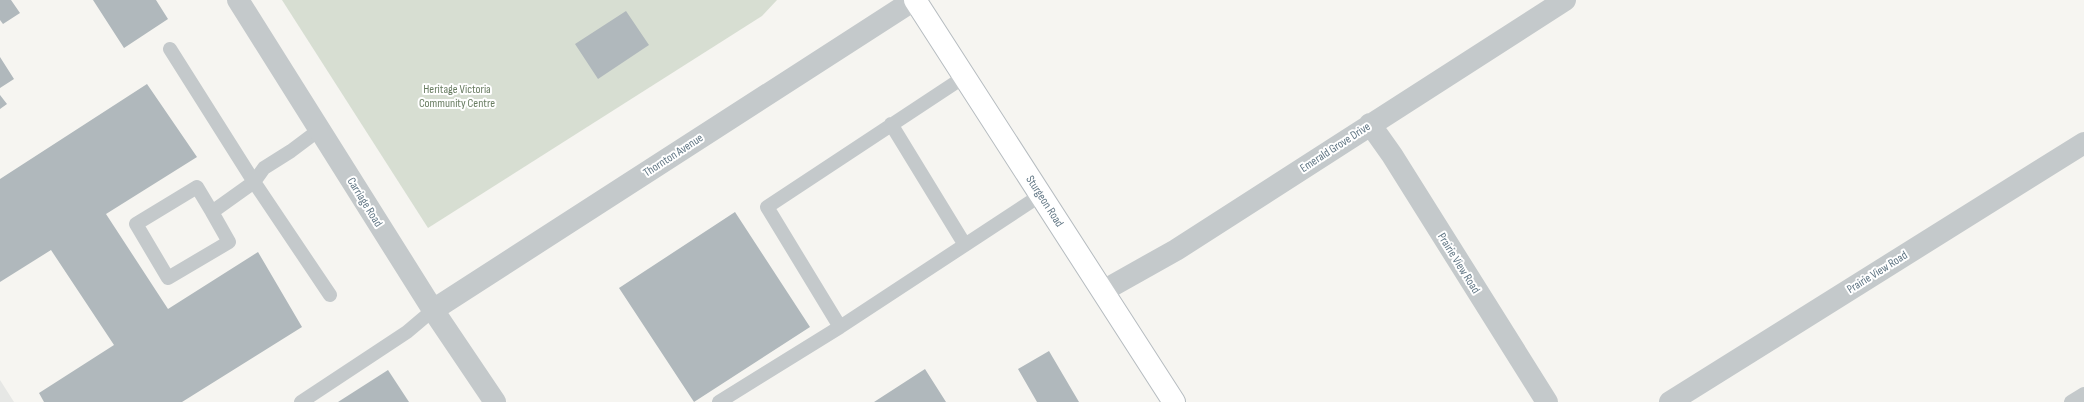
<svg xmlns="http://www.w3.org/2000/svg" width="2084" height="402" font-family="'Sofia Sans Condensed',sans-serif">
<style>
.built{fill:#e6e7e5}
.green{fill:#d7ded2}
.building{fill:#b0b8bc}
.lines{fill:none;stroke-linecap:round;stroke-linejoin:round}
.secondary-casing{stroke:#b6bcc0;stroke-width:24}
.lane{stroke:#c4c9cb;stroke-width:14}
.street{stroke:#c4c9cb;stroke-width:22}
.secondary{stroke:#fff;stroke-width:22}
.labels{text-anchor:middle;stroke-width:4;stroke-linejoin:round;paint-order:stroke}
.park-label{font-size:12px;fill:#687c61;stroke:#fff}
.street-label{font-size:12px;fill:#627785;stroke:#fff}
</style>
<rect width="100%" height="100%" fill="#f6f5f1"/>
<path class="built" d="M0 380 14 402H0Z"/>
<path class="green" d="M282 0H777L762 16 428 228Z"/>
<path class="building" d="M0 0H11L20 13 3 24 0 20Z
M93 0H156L168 19 124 48Z
M626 11 649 45 598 79 575 44Z
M0 57 14 79 0 88Z
M147 84 197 157 106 214 168 309 258 252 302 327 182 402H44L39 393 114 345 51 250 0 282V179Z
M0 95 7 104 0 109Z
M735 212 810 327 694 402 619 288Z
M1049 351 1079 402H1037L1018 369Z
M925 369 946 402H874Z
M388 370 409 402H338Z"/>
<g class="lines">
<g class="secondary-casing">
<path id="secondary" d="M915 0 1174 402"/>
</g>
<path class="lane" d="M170 49 254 182 264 168 291 151 319 130
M891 124 965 245
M212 212 229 242 168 278 136 224 197 187 212 212 254 182 330 295
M840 327 767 207 964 77
M301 402 407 332 433 310
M719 402 840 327 1041 195
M2071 402 2084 394"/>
<path class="street" d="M238 0 433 310 495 402
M1370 124 1392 155 1547 402
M1103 291 1176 250 1565 0
M433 310 914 0
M1670 402 2084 143"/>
<use href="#secondary" class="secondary"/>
</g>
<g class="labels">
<g class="park-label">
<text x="457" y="93">Heritage Victoria<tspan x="457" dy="14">Community Centre</tspan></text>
</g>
<g class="street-label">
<text transform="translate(1335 147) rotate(-33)" y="4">Emerald Grove Drive</text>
<text transform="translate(673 155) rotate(-33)" y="4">Thornton Avenue</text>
<text transform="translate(1045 201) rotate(57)" y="4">Sturgeon Road</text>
<text transform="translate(365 202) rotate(58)" y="4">Carriage Road</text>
<text transform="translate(1459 263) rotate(58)" y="4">Prairie View Road</text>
<text transform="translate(1877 272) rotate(-32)" y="4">Prairie View Road</text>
</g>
</g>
</svg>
